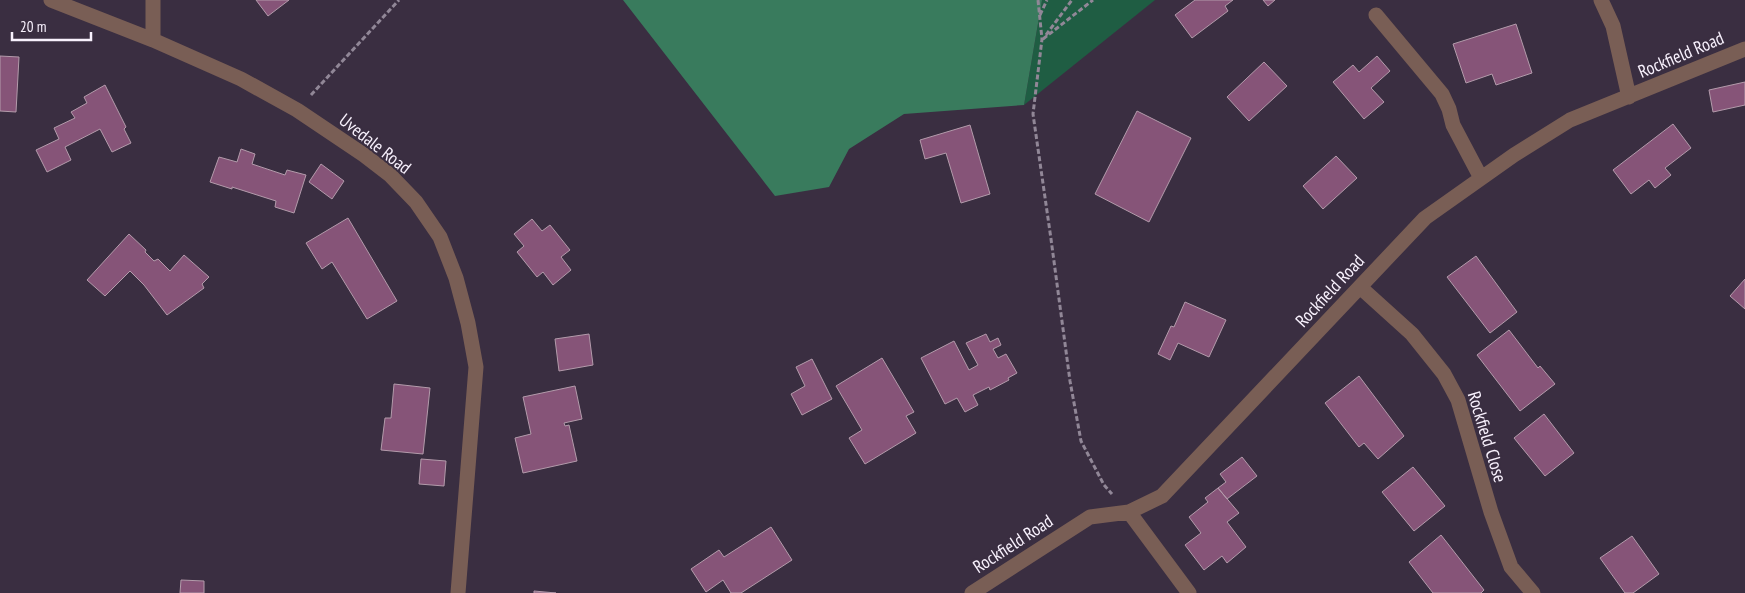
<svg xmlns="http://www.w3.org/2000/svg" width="1745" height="593" font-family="'PT Sans Narrow',sans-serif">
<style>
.green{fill:#1f5d43}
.forest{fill:#397b5d}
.building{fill:#865478;stroke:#b39bab}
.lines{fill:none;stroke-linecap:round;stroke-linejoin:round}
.path{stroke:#918797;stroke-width:3;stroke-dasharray:5 2.5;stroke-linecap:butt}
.minor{stroke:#795e55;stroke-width:15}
.labels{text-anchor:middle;stroke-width:4;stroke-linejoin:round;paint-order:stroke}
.street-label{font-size:18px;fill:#f8f1fd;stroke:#3a2e41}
</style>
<rect width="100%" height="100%" fill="#3a2e41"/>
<path class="green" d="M1042 0H1155L1024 105Z"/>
<path class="forest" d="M623 0H1042L1024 105 904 114 849 149 829 187 775 196Z"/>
<path class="building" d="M256 0H289L268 16Z
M1195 0H1233L1225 6 1228 11 1192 38 1175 15Z
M1263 0H1275L1268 6Z
M1516 24 1532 73 1496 85 1492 74 1466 83 1453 44Z
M0 56 19 57 16 112 0 111Z
M1377 56 1390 71 1371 88 1384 102 1364 119 1333 82 1353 65 1359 72Z
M1264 62 1287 86 1249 121 1227 97Z
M1745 82V105L1713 112 1709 90Z
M105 85 126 127 124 129 131 143 112 152 100 129 65 147 71 160 47 172 36 150 59 139 54 128 75 118 71 112 87 103 84 97Z
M1137 111 1191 138 1149 222 1095 194Z
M1673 124 1691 148 1665 168 1671 175 1655 188 1649 180 1631 194 1613 170Z
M970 125 990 194 961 203 946 153 925 159 920 140Z
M241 149 255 154 252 164 285 175 287 170 306 175 294 213 275 207 276 201 232 187V189L210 182 219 157 237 162Z
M1336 156 1357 178 1323 209 1303 186Z
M321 164 344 181 332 199 309 182Z
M348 218 397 301 367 319 332 262 322 269 306 243Z
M532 219 542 231 550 225 570 250 561 257 571 270 553 285 543 272 537 277 517 252 524 246 514 234Z
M129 234 146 250 145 252 154 261 158 259 170 271 184 255 209 277 202 284 204 288 167 315 144 285 130 271 105 296 87 280Z
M1476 256 1517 312 1490 333 1447 277Z
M1745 279V309L1730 296Z
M1185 302 1226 320 1209 357 1178 343 1170 360 1158 354 1171 326 1174 327Z
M1509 330 1538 368 1540 366 1555 384 1520 411 1477 355Z
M589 334 593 365 559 371 555 339Z
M986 334 990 342 998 338 1001 345 993 349 998 358 1006 354 1017 373 1008 378 1009 380 990 390 989 387 973 395 978 405 965 412 957 398 945 404 921 358 954 341 969 370 978 365 966 343Z
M882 358 914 412 906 416 916 433 865 464 849 438 862 430 836 386Z
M812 359 832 399 802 415 791 394 805 386 796 367Z
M1359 376 1404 436 1378 459 1364 443 1359 447 1325 403Z
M394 384 430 388 423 454 381 450 385 418H391Z
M575 386 582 419 564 423 565 426 569 425 577 461 523 473 515 438 531 434 523 397Z
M1544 414 1574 453 1545 476 1514 438Z
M1242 457 1257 476 1227 499 1218 488 1226 482 1220 474Z
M421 459 446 461 444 486 419 484Z
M1413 467 1445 506 1414 531 1382 492Z
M1218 488 1239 513 1227 522 1246 547 1227 563 1222 556 1204 570 1185 545 1201 533 1189 517 1208 502 1205 498Z
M771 527 792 560 741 593H731L723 580 706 592 691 569 719 550 724 557Z
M1441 535 1484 590 1481 593H1433L1409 562Z
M1632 536 1659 574 1633 593H1625L1600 558Z
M181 580 204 581V593H180Z
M534 591 556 593H534Z"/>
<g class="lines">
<path class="path" d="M1038 0 1042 39 1033 114 1051 239 1070 381 1081 441 1104 485 1112 494
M1040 15 1047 0
M1046 35 1072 0
M1043 39 1093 0
M311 95 399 0"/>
<path class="minor" d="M51 0 153 40 241 79 297 110 364 155 390 175 416 202 440 237 456 278 468 323 476 367 458 593
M153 0V40
M1601 0 1613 26 1629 97
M1376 15 1442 94 1449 109 1453 125 1481 178
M1360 287 1412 334 1444 374 1458 400 1491 512 1511 567 1533 593
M1129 512 1189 593
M972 593 1090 517 1129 512 1162 496 1425 218 1514 155 1570 120 1745 49"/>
</g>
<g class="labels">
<g class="street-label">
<text transform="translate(1681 55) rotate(-23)" y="6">Rockfield Road</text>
<text transform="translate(375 144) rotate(38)" y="6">Uvedale Road</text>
<text transform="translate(1330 291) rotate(-47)" y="6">Rockfield Road</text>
<text transform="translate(1487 437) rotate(73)" y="6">Rockfield Close</text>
<text transform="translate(1013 544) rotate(-33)" y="6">Rockfield Road</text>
</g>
</g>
<path d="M12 32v8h79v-8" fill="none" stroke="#f8f1fd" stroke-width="2.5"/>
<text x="20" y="32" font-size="15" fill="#f8f1fd" stroke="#3a2e41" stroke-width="4" paint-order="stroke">20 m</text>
</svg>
